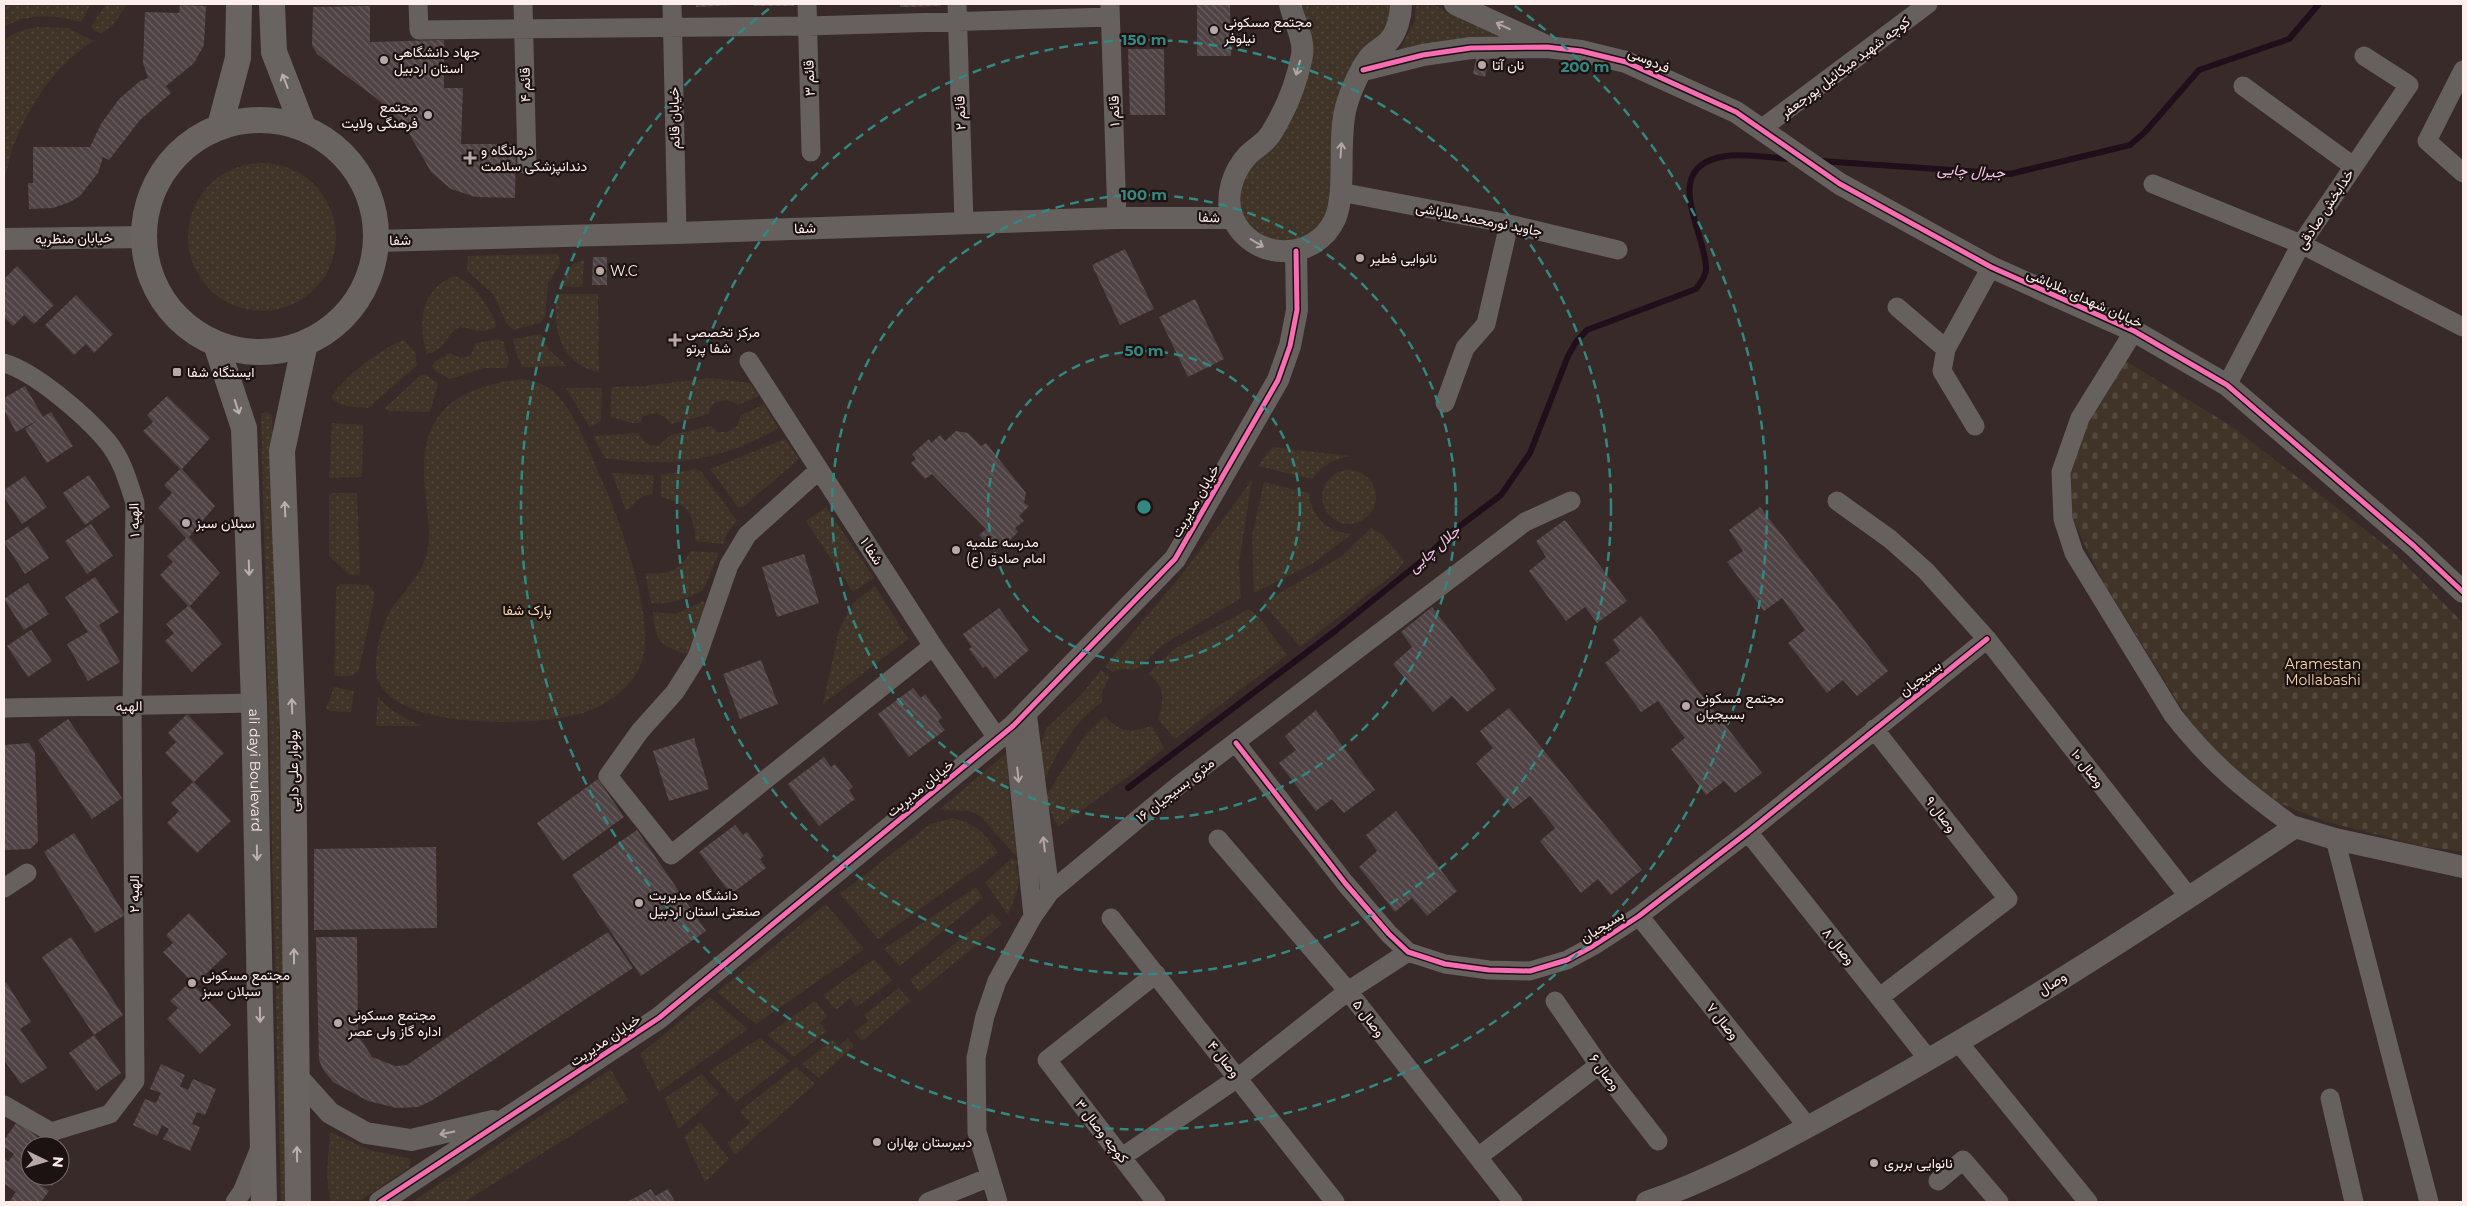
<svg xmlns="http://www.w3.org/2000/svg" width="2467" height="1206" font-family="Montserrat,Vazirmatn,sans-serif">
<style>
.green{fill:url(#green-dots)}
.cemetery{fill:url(#cemetery-stones)}
.lines{fill:none;stroke-linecap:round;stroke-linejoin:round}
.stream{stroke:#200e1b;stroke-width:6}
.building{fill:url(#building-back-hatch)}
.minor{stroke:#66605e;stroke-width:19}
.tertiary{stroke:#66605e;stroke-width:22}
.secondary{stroke:#696361;stroke-width:26}
.cycleway-casing{stroke:#1c1211;stroke-width:8}
.cycleway{stroke:#f96db3;stroke-width:5}
.oneway{stroke:#b2a7a5}
.oneway2{stroke:#bbafad}
.ring{fill:none;stroke:#338881;stroke-width:2.5;stroke-dasharray:9 6}
.poi-dot{fill:#b8a9a8;stroke:#1c1211;stroke-width:2}
.labels{text-anchor:middle;stroke-width:4.5;stroke-linejoin:round;paint-order:stroke}
.poi-label{font-size:14px;fill:#feeeec;stroke:#1c1211;text-anchor:start}
.street-label{font-size:14px;fill:#feeeec;stroke:#1c1211}
.park-label{font-size:14px;fill:#fad7aa;stroke:#1c1211}
.water-label{font-size:15px;font-style:italic;fill:#f3c4e7;stroke:#1c1211}
.centre{fill:#338881;stroke:#1c1211;stroke-width:2.5}
.ring-label{font-size:15px;text-anchor:middle;font-weight:bold;fill:#338881;stroke:#1c1211;stroke-width:4.5;stroke-linejoin:round;paint-order:stroke}
</style>
<defs>
<pattern id="green-dots" width="8" height="8" patternUnits="userSpaceOnUse" patternTransform="scale(1.25)"><rect width="8" height="8" fill="#3f3427"/><path d="M2 2h.1M6 6h.1" fill="none" stroke="#52483c" stroke-width="1.8" stroke-linecap="round"/></pattern>
<pattern id="cemetery-stones" width="16" height="16" patternUnits="userSpaceOnUse" patternTransform="scale(1.25)"><rect width="16" height="16" fill="#3f3427"/><path d="M2 7V4a2 2 0 0 1 4 0v3zM10 15v-3a2 2 0 0 1 4 0v3z" fill="#52483c"/></pattern>
<pattern id="building-back-hatch" width="6" height="6" patternUnits="userSpaceOnUse" patternTransform="scale(1.25)"><rect width="6" height="6" fill="#4f4345"/><path d="M-1 5l2 2M0 0l6 6M5-1l2 2" fill="none" stroke="#695e60"/></pattern>
</defs>
<rect width="100%" height="100%" fill="#372a29"/>
<path class="green" d="M4 4H91L81 22C55 14 27 13 4 27Z
M106 4H127L113 25 100 34 91 27Z
M1295 4H1396L1391 29 1364 55 1337 195 1314 238 1263 242 1238 217 1235 182 1292 104Z
M1416 4H1433L1450 14 1512 39 1399 52 1415 20Z
M39 27 68 28 93 41C54 67 32 101 14 144 9 154 9 169 4 177V42C13 31 26 29 39 27Z
M188 237a74 74 0 1 1 148 0a74 74 0 1 1-148 0Z
M558 254 560 264 548 283 545 317 540 323 513 330 507 324 493 294 467 271 468 256Z
M584 260 582 287 558 286 573 264Z
M454 276C476 283 485 303 496 322L495 328C479 334 475 329 460 327 443 335 449 350 426 354 419 321 419 291 454 276Z
M556 294H598L599 372C560 365 553 327 556 294Z
M541 334 548 349 567 366 522 367 515 350 513 339Z
M498 339 504 342 509 362 506 368H484L450 379 434 370 432 366 434 362 450 353C458 358 463 359 471 355L476 343Z
M404 340 415 352 417 365 368 408C357 407 340 408 332 398 335 383 388 344 404 340Z
M426 374 438 384 430 412 388 411 385 408 421 375Z
M711 378 750 383 759 396 738 405C730 398 719 399 711 406L709 414 671 424C663 414 655 410 643 417L640 423H632L610 417 612 387 643 386Z
M522 379C533 381 542 383 550 389 573 406 589 450 600 476 618 515 658 623 641 664 632 687 609 703 586 712 545 727 381 733 376 671 375 651 382 620 395 604 413 581 429 566 429 534 429 516 425 498 424 479 421 409 459 387 522 379Z
M566 388H602L601 421 590 428Z
M764 404 778 428C721 462 669 468 605 458L593 436 638 433 647 444 658 446 671 435 711 426 717 432H728L738 425 740 416Z
M266 412 272 415 290 1202H281L261 414Z
M332 423 363 425 362 477 329 478Z
M785 439 799 459 744 506 738 507 710 469Z
M1272 447 1351 456C1333 459 1324 464 1312 479L1258 466Z
M696 469 701 471 737 521 727 533 723 544 695 541C695 526 692 508 675 501 670 499 665 500 661 496V475Z
M1322 497a27 27 0 1 1 54 0a27 27 0 1 1-54 0Z
M612 473 654 475 652 494 643 496 626 511Z
M1252 480 1239 563 1241 598 1161 646 1141 666 1134 670 1122 669 1112 672 1105 666 1183 573Z
M1264 482 1309 493C1312 518 1327 532 1352 534L1312 564 1254 593 1252 535Z
M332 493H357L360 573 358 575H350L329 556V496Z
M826 507 874 578 853 592 806 521Z
M1371 528 1382 534 1404 561 1397 571 1300 647 1263 603 1342 556Z
M691 551 719 553 703 590C685 599 670 605 651 603L645 573C669 575 678 572 691 551Z
M340 584 369 585 375 594 359 670 352 676H334L336 588Z
M875 586 908 639 823 704 839 630 853 603Z
M703 601 705 604 688 654C659 646 655 641 653 612L676 614Z
M1249 609 1260 618 1287 655 1175 739 1158 719C1164 700 1166 686 1148 674L1174 649Z
M1101 670 1109 677 1102 692V702C1070 725 1055 756 1040 790L1039 750 1046 729 1081 695Z
M334 687 354 691 351 712 331 711 326 709Z
M378 697C390 711 406 719 422 726H376Z
M1105 716C1122 734 1129 732 1152 726L1164 748 1136 771 1058 827 1044 799 1085 735Z
M1011 749C1004 785 1014 821 1017 857L979 815 970 811 939 810Z
M952 818C975 823 986 833 998 853L878 939 840 894 930 824Z
M1012 858 1018 862 1016 867C1023 884 1014 899 1008 915L985 882Z
M976 887 983 898 900 966 884 949Z
M826 904 864 949 756 1024 717 992Z
M992 913 1002 924 919 992 910 980Z
M874 959 892 980 857 1007 850 998 836 1010 823 995Z
M899 988 910 1001 862 1041 854 1032 868 1021 864 1015Z
M710 997 748 1029 659 1092 640 1054Z
M815 1001 828 1016 820 1023 827 1031 794 1057 767 1035Z
M760 1038 790 1061 736 1102 709 1071Z
M848 1038 854 1046 819 1078 802 1064 833 1039 839 1046Z
M796 1067 815 1084 735 1155 727 1143 750 1123 740 1111Z
M611 1069 628 1100 464 1202H412Z
M702 1074 719 1094 679 1129 664 1098Z
M700 1122 729 1159 705 1182 684 1137Z
M330 1132 370 1150 407 1158 411 1160 410 1167 358 1202H330L327 1174Z"/>
<path class="cemetery" d="M2126 361 2234 428 2391 550 2463 623V852L2422 846 2327 822 2269 799 2199 736 2102 580 2072 518 2071 474 2088 421Z"/>
<g class="lines">
<path class="stream" d="M1821 161 2010 174 2130 145 2145 132 2199 70 2289 39 2319 4
M1128 788 1335 631 1429 555 1448 535 1501 495 1530 453 1568 356 1576 342 1587 330 1696 289C1701 282 1707 275 1706 266 1703 227 1660 166 1726 156 1744 153 1772 158 1791 159"/>
</g>
<path class="building" d="M696 4H736V5L696 7Z
M754 4H794V6H754Z
M900 4H941V6L900 7Z
M1197 4H1230L1231 56H1197Z
M180 5 206 6 204 45 194 63 166 86 171 93 140 120 109 160 103 157 98 173 80 196 70 202 53 208 29 209 28 183H33V147H90L101 124 119 99 140 81 148 78 143 63 145 12 179 13Z
M370 6V42L444 40V88H463L461 144H516L515 198 476 197 451 189 431 172 406 128 380 101 317 54 312 45 313 7Z
M1128 49H1164L1165 115H1130Z
M1477 54 1490 56 1485 77 1473 74Z
M1125 249 1154 309 1120 325 1092 265Z
M593 257H607V285H592Z
M17 266 54 305 34 324 24 315 13 326 4 317V279Z
M76 295 113 334 94 353 86 344 74 355 45 325Z
M1195 299 1224 359 1188 377 1159 317Z
M25 386 43 417 51 412 73 446 47 463 25 429 38 420 16 432 4 410V398Z
M167 396 210 438 182 469 215 506 189 537 220 573 190 606 222 644 192 672 165 641 174 633 166 624 188 606 160 575 173 562 167 556 186 538 158 508 172 493 164 485 180 469 143 431 153 422 147 415Z
M956 431 968 433 981 446 986 443 1026 493 1024 503 1029 506 1019 516 1024 521 1015 528 1018 532 1002 548 998 545 994 550 979 535 986 529 932 474 925 479 911 463 916 459 912 454 929 439 931 443 940 435 945 441Z
M89 475 110 507 85 525 63 493Z
M25 476 47 507 22 524 4 497V490Z
M1760 507 1888 671 1857 696 1843 680 1827 693 1788 643 1805 630 1782 598 1764 611 1727 562 1743 551 1729 530Z
M1565 520 1627 601 1597 623 1585 607 1566 621 1529 571 1546 557 1536 541Z
M91 524 113 556 87 574 65 541Z
M28 526 49 558 25 574 4 542Z
M804 554 819 603 777 617 762 567Z
M95 577 119 612 99 625 120 662 88 681 67 644 88 632 65 597Z
M28 583 49 614 24 630 4 599Z
M1432 607 1496 689 1467 712 1452 696 1433 712 1393 664 1412 647 1401 632Z
M999 608 1029 650 995 679 986 666 983 668 969 649 972 647 963 634Z
M1641 616 1762 773 1735 793 1724 781 1706 795 1671 749 1685 738 1658 701 1641 712 1605 663 1620 651 1613 640Z
M31 630 52 661 28 677 7 646Z
M761 660 778 704 740 719 723 674Z
M913 688 921 698 925 694 942 718 938 721 945 730 909 757 878 714Z
M1509 708 1642 870 1611 895 1598 879 1581 893 1540 841 1555 828 1530 796 1513 809 1476 763 1493 748 1480 731Z
M1316 710 1375 790 1344 813 1332 799 1316 811 1279 763 1296 750 1285 736Z
M187 714 224 753 194 782 231 821 197 853 167 823 179 811 171 803 193 782 165 753 176 742 168 733Z
M68 719 122 798 92 819 38 740Z
M694 738 709 789 669 801 653 751Z
M29 743 35 753 38 842 30 849 4 850V745Z
M824 757 831 767 835 764 853 787 849 790 855 799 819 826 788 784Z
M598 779 624 817 563 861 537 823Z
M1396 811 1457 891 1427 916 1412 898 1395 912 1359 867 1377 851 1366 835Z
M735 825 743 835 747 832 764 856 760 859 766 868 731 894 699 852Z
M637 830 706 931 641 976 572 875Z
M74 833 125 915 95 933 44 852Z
M436 847 437 928 314 930V849Z
M189 913 227 954 194 985 231 1025 200 1054 167 1019 178 1008 170 1001 191 981 163 952 173 943 166 935Z
M608 932 633 968 431 1101 418 1107 397 1108 368 1101 333 1082 322 1068 319 1059 316 937H357L358 1035 372 1057 395 1066 407 1065 484 1012Z
M71 937 123 1015 94 1035 42 957Z
M6 982 31 1022 20 1029 47 1068 21 1084 4 1060V984Z
M94 1035 121 1073 96 1091 69 1053Z
M161 1064 185 1075 180 1086 188 1090 193 1079 216 1089 205 1115 197 1112 192 1124 200 1127 190 1151 163 1139 169 1129 162 1125 157 1136 133 1125 145 1099 156 1103 161 1093 150 1089Z
M17 1122 38 1137 30 1146V1176H60L52 1186 44 1180 40 1185 49 1191 41 1202H9L16 1192 5 1184 4 1186V1158L8 1162 14 1154 4 1147V1140Z
M60 1154 70 1162 60 1176Z
M651 1189 655 1196 668 1189 675 1202H627Z"/>
<g class="lines">
<path class="minor" d="M418 4 419 30 807 26 1110 17
M523 4 527 165
M672 4 677 233
M807 4 811 152
M957 4 964 222
M1110 5 1117 218
M2463 70 2427 141 2463 173
M2243 86 2353 166
M1761 129 1928 4
M2153 184 2301 244 2463 327
M1340 192 1509 224 1618 250
M1897 307 1946 349
M2134 331 2080 418 2061 472 2063 519 2074 553 2173 715C2211 764 2245 791 2295 827
M749 361 933 646 998 739
M4 363C35 372 85 415 107 441 122 459 128 481 135 503L132 706 135 1081 110 1114 51 1132 4 1105
M2227 385 2301 244 2409 85 2364 56
M1445 403 1465 348 1486 324 1509 224
M1975 426 1942 371 1946 349 1991 267
M819 470 747 535 729 565 697 657 675 692 640 731 608 776 671 855 933 646
M1837 501 1890 539 1926 571 1987 639 2189 897
M4 708 254 703
M1027 712 1050 892
M1013 726 1033 916
M1874 729 2008 899 1880 997
M1236 743 1345 883 1389 934 1408 952 1445 964 1489 970 1530 971 1567 960 1593 946 1639 916 1748 832 1987 639
M1748 832 1929 1060
M1218 839 1348 991 1513 1202
M2335 839 2429 1202
M4 888 27 873
M1639 916 1808 1127
M1111 918 1335 1202
M1156 974 1047 1060 1156 1202
M1555 1001 1599 1065 1658 1141
M1959 1043 2088 1202
M2330 1098 2354 1202
M1122 1157 1239 1077 1348 991 1408 952
M1478 1157 1599 1065
M1938 1181 1963 1160 1999 1202
M235 1202 242 1192 260 1148
M928 1202 990 1177
M998 1202 977 1132 976 1058 985 1016 997 981 1033 916 1050 892 1179 785 1525 522 1571 501"/>
<path class="tertiary" d="M1290 4C1293 19 1305 39 1302 55 1297 82 1286 109 1272 132 1266 143 1256 147 1248 155 1233 171 1224 197 1233 218 1251 261 1315 263 1335 219 1347 191 1337 141 1346 107 1350 92 1359 72 1368 59 1373 52 1382 48 1388 42 1397 33 1401 16 1401 4
M1455 4 1542 44
M1363 70 1423 55 1471 48 1547 47 1581 51 1626 62 1736 112 1840 184 1991 267 2134 331 2227 385 2414 546 2463 592
M4 239 144 237
M376 241 677 233 1117 218H1233
M295 1074 330 1113 366 1133 411 1140 493 1121
M380 1202 659 1018 1013 726 1175 559 1278 380 1290 346 1297 310 1296 251
M1647 1202C1720 1177 1787 1138 1855 1101 2006 1018 2151 923 2295 827L2335 839 2463 867"/>
<g class="secondary">
<path d="M272 4 274 52 303 127"/>
<circle cx="260" cy="236" r="116"/>
<path d="M220 126 238 58 239 4"/>
<path id="s1" d="M216 344 244 428 254 703 264 1202"/>
<path d="M298 1202 293 732 282 451 305 343"/>
</g>
<g class="cycleway-casing">
<path id="cycleway" d="M1363 70 1423 55 1471 48 1547 47 1581 51 1626 62 1736 112 1840 184 1991 267 2134 331 2227 385 2414 546 2463 592
M1236 743 1345 883 1389 934 1408 952 1445 964 1489 970 1530 971 1567 960 1593 946 1639 916 1748 832 1987 639
M380 1202 659 1018 1013 726 1175 559 1278 380 1290 346 1297 310 1296 251"/>
</g>
<use href="#cycleway" class="cycleway"/>
</g>
<defs><path id="oneway-shaft" d="M-6 0H5M1.5-3L5.5 0L1.5 3" fill="none" stroke-width="1.6" stroke-linecap="round" stroke-linejoin="round" transform="scale(1.25)"/></defs>
<g class="oneway">
<use href="#oneway-shaft" transform="translate(1503 26) rotate(-155)"/>
<use href="#oneway-shaft" transform="translate(1298 68) rotate(106)"/>
<use href="#oneway-shaft" transform="translate(1341 150) rotate(-86)"/>
<use href="#oneway-shaft" transform="translate(1257 243) rotate(31)"/>
<use href="#oneway-shaft" transform="translate(1018 775) rotate(84)"/>
<use href="#oneway-shaft" transform="translate(1044 844) rotate(-97)"/>
<use href="#oneway-shaft" transform="translate(447 1133) rotate(168)"/>
</g>
<g class="oneway2">
<use href="#oneway-shaft" transform="translate(285 81) rotate(-111)"/>
<use href="#oneway-shaft" transform="translate(237 407) rotate(72)"/>
<use href="#oneway-shaft" transform="translate(285 509) rotate(-92)"/>
<use href="#oneway-shaft" transform="translate(249 568) rotate(88)"/>
<use href="#oneway-shaft" transform="translate(292 706) rotate(-92)"/>
<use href="#oneway-shaft" transform="translate(257 853) rotate(89)"/>
<use href="#oneway-shaft" transform="translate(294 956) rotate(-90)"/>
<use href="#oneway-shaft" transform="translate(260 1015) rotate(89)"/>
<use href="#oneway-shaft" transform="translate(297 1154) rotate(-91)"/>
</g>
<g class="ring">
<circle cx="1144" cy="507" r="156"/>
<circle cx="1144" cy="507" r="312"/>
<circle cx="1144" cy="507" r="467"/>
<path d="M1515 6A623 623 0 1 1 773 6"/>
</g>
<g class="poi-dot">
<circle cx="1214" cy="30" r="5"/>
<circle cx="384" cy="60" r="5"/>
<circle cx="1482" cy="65" r="5"/>
<circle cx="428" cy="115" r="5"/>
<path d="M467.5 150.5h5v5h5v5h-5v5h-5v-5h-5v-5h5z"/>
<circle cx="1360" cy="258" r="5"/>
<circle cx="600" cy="271" r="5"/>
<path d="M672.5 332.5h5v5h5v5h-5v5h-5v-5h-5v-5h5z"/>
<rect x="172" y="367" width="10" height="10" rx="2.5"/>
<circle cx="186" cy="523" r="5"/>
<circle cx="956" cy="550" r="5"/>
<circle cx="1686" cy="706" r="5"/>
<circle cx="639" cy="903" r="5"/>
<circle cx="192" cy="983" r="5"/>
<circle cx="338" cy="1023" r="5"/>
<circle cx="877" cy="1142" r="5"/>
<circle cx="1874" cy="1163" r="5"/>
</g>
<g class="labels">
<g class="poi-label">
<text x="1224" y="27">مجتمع مسکونی<tspan x="1224" dy="16">نیلوفر</tspan></text>
<text x="394" y="57">جهاد دانشگاهی<tspan x="394" dy="16">استان اردبیل</tspan></text>
<text x="1492" y="70">نان آتا</text>
<text x="418" y="112" text-anchor="end">مجتمع<tspan x="418" dy="16">فرهنگی ولایت</tspan></text>
<text x="481" y="155">درمانگاه و<tspan x="481" dy="16">دندانپزشکی سلامت</tspan></text>
<text x="1370" y="263">نانوایی فطیر</text>
<text x="610" y="276">W.C</text>
<text x="686" y="337">مرکز تخصصی<tspan x="686" dy="16">شفا پرتو</tspan></text>
<text x="187" y="377">ایستگاه شفا</text>
<text x="196" y="528">سبلان سبز</text>
<text x="966" y="547">مدرسه علمیه<tspan x="966" dy="16">امام صادق (ع)</tspan></text>
<text x="1696" y="703">مجتمع مسکونی<tspan x="1696" dy="16">بسیجیان</tspan></text>
<text x="649" y="900">دانشگاه مدیریت<tspan x="649" dy="16">صنعتی استان اردبیل</tspan></text>
<text x="202" y="980">مجتمع مسکونی<tspan x="202" dy="16">سبلان سبز</tspan></text>
<text x="348" y="1020">مجتمع مسکونی<tspan x="348" dy="16">اداره گاز ولی عصر</tspan></text>
<text x="887" y="1147">دبیرستان بهاران</text>
<text x="1884" y="1168">نانوایی بربری</text>
</g>
<g class="street-label">
<text transform="translate(1649 60) rotate(23)" y="5">فردوسی</text>
<text transform="translate(1845 67) rotate(-37)" y="5">کوچه شهید میکائیل پورجعفر</text>
<text transform="translate(809 78) rotate(-92)" y="5">قائم ۳</text>
<text transform="translate(525 85) rotate(-91)" y="5">قائم ۴</text>
<text transform="translate(1114 111) rotate(-92)" y="5">قائم ۱</text>
<text transform="translate(960 113) rotate(-92)" y="5">قائم ۲</text>
<text transform="translate(674 118) rotate(-91)" y="5">خیابان قائم</text>
<text transform="translate(2325 209) rotate(-57)" y="5">خدابخش صادقی</text>
<text transform="translate(1209 217) rotate(2)" y="5">شفا</text>
<text transform="translate(1479 219) rotate(11)" y="5">جاوید نورمحمد ملاباشی</text>
<text transform="translate(805 228) rotate(-2)" y="5">شفا</text>
<text transform="translate(74 238) rotate(-1)" y="5">خیابان منظریه</text>
<text transform="translate(400 240) rotate(-1)" y="5">شفا</text>
<text transform="translate(2085 298) rotate(24)" y="5">خیابان شهدای ملاباشی</text>
<text transform="translate(1195 501) rotate(-60)" y="5">خیابان مدیریت</text>
<text transform="translate(134 520) rotate(-92)" y="5">الهیه ۱</text>
<text transform="translate(872 551) rotate(57)" y="5">شفا ۱</text>
<text transform="translate(1920 678) rotate(-38)" y="5">بسیجیان</text>
<text transform="translate(129 706) rotate(-1)" y="5">الهیه</text>
<text transform="translate(2088 768) rotate(52)" y="5">وصال ۱۰</text>
<text dy="5" stroke="none"><textPath href="#s1" startOffset="431">ali dayi Boulevard</textPath></text>
<text transform="translate(293 771) rotate(-91)" y="5">بولوار علی دایی</text>
<text transform="translate(920 788) rotate(-39)" y="5">خیابان مدیریت</text>
<text transform="translate(1175 790) rotate(-38)" y="5">۱۶ متری بسیجیان</text>
<text transform="translate(1941 814) rotate(52)" y="5">وصال ۹</text>
<text transform="translate(134 894) rotate(-90)" y="5">الهیه ۲</text>
<text transform="translate(1602 926) rotate(-32)" y="5">بسیجیان</text>
<text transform="translate(1839 946) rotate(51)" y="5">وصال ۸</text>
<text transform="translate(2052 983) rotate(-33)" y="5">وصال</text>
<text transform="translate(1369 1018) rotate(52)" y="5">وصال ۵</text>
<text transform="translate(1723 1021) rotate(51)" y="5">وصال ۷</text>
<text transform="translate(605 1040) rotate(-34)" y="5">خیابان مدیریت</text>
<text transform="translate(1224 1059) rotate(51)" y="5">وصال ۴</text>
<text transform="translate(1605 1072) rotate(53)" y="5">وصال ۶</text>
<text transform="translate(1102 1131) rotate(52)" y="5">کوچه وصال ۳</text>
</g>
<g class="park-label">
<text x="527" y="615">پارک شفا</text>
<text x="2323" y="669">Aramestan<tspan x="2323" dy="16">Mollabashi</tspan></text>
</g>
<g class="water-label">
<text transform="translate(1971 171) rotate(3)" y="5">جیرال چایی</text>
<text transform="translate(1434 549) rotate(-41)" y="5">جلال چایی</text>
</g>
</g>
<circle cx="1144" cy="507" r="8" class="centre"/>
<g class="ring-label">
<text x="1144" y="45">150 m</text>
<text x="1585" y="72">200 m</text>
<text x="1144" y="200">100 m</text>
<text x="1144" y="356">50 m</text>
</g>
<rect width="2467" height="1206" fill="none" stroke="#feeeec" stroke-width="10"/>
<g transform="translate(45 1161) rotate(95)"><circle r="24" fill="#1c1211" stroke="#766a69"/>
<path d="M0-4L9 19L0 12L-9 19Z" fill="#b8a9a8"/>
<text y="-8" font-size="14" font-weight="bold" text-anchor="middle" fill="#feeeec">N</text>
</g>
</svg>
